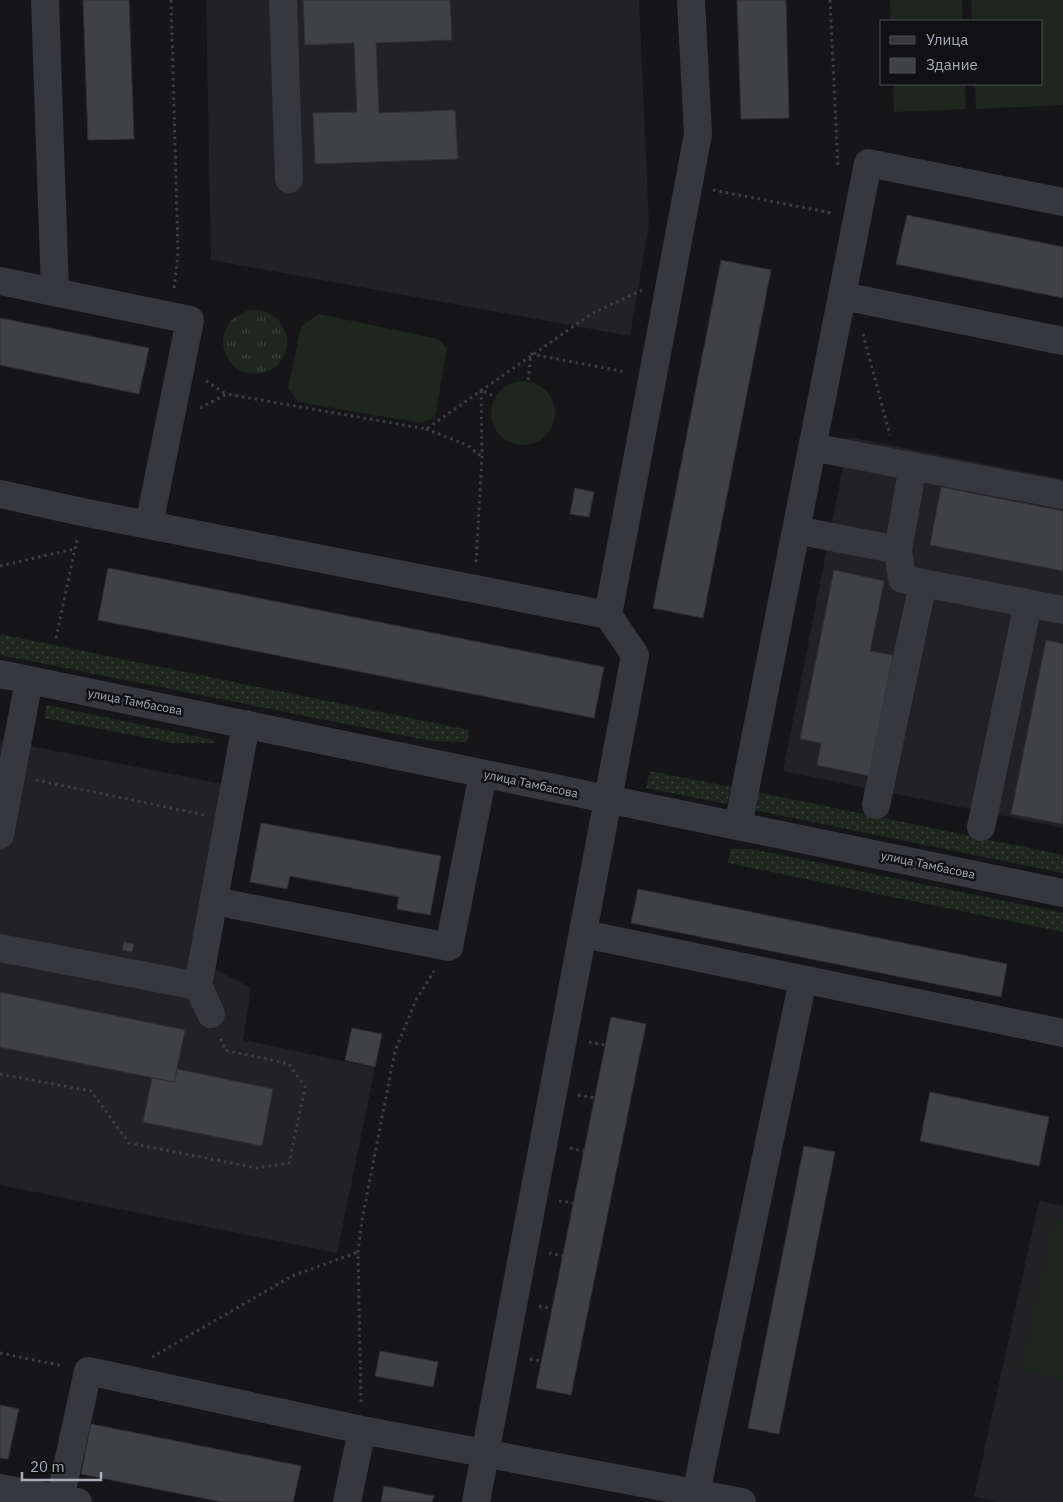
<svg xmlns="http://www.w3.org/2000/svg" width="1063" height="1502" font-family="'IBM Plex Sans',sans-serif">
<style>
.built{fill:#222225}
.grass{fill:url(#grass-dots)}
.park{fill:url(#park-tufts)}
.pitch{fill:#1e261f}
.building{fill:#404145;stroke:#303034}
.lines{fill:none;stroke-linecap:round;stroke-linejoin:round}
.path{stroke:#3d3f44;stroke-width:3;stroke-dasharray:2.5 4;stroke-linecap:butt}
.minor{stroke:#37383d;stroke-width:28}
.labels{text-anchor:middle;stroke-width:5;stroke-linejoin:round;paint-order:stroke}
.street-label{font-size:12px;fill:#a8adb8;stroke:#111113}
</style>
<defs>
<pattern id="grass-dots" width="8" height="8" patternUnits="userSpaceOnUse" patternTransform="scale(1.25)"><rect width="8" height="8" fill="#1e261f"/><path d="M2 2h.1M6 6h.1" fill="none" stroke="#3c433d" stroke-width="1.8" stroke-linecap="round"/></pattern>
<pattern id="park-tufts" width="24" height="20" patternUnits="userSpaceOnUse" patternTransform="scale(1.25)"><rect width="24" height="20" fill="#1e261f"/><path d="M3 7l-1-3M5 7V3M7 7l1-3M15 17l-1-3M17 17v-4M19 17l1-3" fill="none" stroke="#3c433d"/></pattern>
</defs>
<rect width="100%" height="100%" fill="#161618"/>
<path class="built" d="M206 0H639L649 224 630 336 211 260Z
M849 437 1063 479V828L783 771Z
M0 740 223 784 215 969 251 988 243 1040 375 1068 337 1253 0 1185Z
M1039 1201 1063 1206V1502H1000L974 1497Z"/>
<path class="grass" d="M0 634 469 730 467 742 431 741 0 655Z
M47 705 214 740 213 743H173L44 718Z
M650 771 731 787 727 804 646 788Z
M757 792 1063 855V873L754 810Z
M731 849H752L1063 913V932L728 863Z"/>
<path class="park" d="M223 342a32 32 0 1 1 64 0a32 32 0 1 1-64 0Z"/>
<path class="pitch" d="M890 0H962L963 21H891Z
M971 0H1063V105L976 109 975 84H1042V21H972Z
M893 84H965L966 109 894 112Z
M319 314 438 339 447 348 435 417 421 423 298 402 288 388 301 326Z
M491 413a32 32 0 1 1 64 0a32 32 0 1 1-64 0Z
M1054 1220 1063 1222V1379L1021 1369Z"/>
<path class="building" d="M83 0H129L134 139 88 140Z
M303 0H450L452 40 376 43 379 113 455 110 458 159 315 164 313 113 357 112 354 43 305 45Z
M737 0H786L789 118 741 119Z
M907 215 1063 247V298L896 264Z
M721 260 771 270 703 618 653 608Z
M0 318 149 348 139 394 0 365Z
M941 487 1063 511V571L930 545Z
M575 488 594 492 589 517 570 514Z
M108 568 604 667 594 718 98 620Z
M834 570 884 581 870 651 893 655 869 776 817 765 821 743 800 739Z
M1046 640 1063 644V824L1011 814Z
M261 823 441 856 430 915 397 909 399 897 290 876 287 889 250 882Z
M638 889 1007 964 1001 997 631 923Z
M124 942 134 944 132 952 122 950Z
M0 992 185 1030 174 1082 0 1047Z
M611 1017 646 1024 571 1395 536 1388Z
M352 1028 382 1034 375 1067 345 1060Z
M177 1069 273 1089 262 1146 143 1122 152 1078 174 1082Z
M930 1092 1049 1117 1039 1166 920 1141Z
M804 1146 835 1152 779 1434 748 1428Z
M380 1351 438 1362 433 1387 375 1376Z
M0 1405 19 1409 8 1459 0 1458Z
M91 1424 301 1466 293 1502H222L81 1474Z
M384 1486 434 1496 432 1502H381Z"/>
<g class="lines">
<path class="path" d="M171 0 178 253 174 290
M830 0 838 167
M713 190 832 213
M863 334 890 435
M528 380 531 354 626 372
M206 381 226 394
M200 408 227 394 426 429 591 314 642 290
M426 429 467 445 481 456
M476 562 482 457 481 390 495 397
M0 566 74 549
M56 638 77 539
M36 780 204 815
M589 1042 605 1045
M0 1074 91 1091 129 1143 257 1168 289 1163 305 1087 289 1064 225 1050 220 1037
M578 1095 595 1098
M570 1148 584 1151
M559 1201 573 1203
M549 1253 563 1256
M539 1306 553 1309
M0 1353 63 1366
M152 1357 292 1276 358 1252
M530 1359 542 1361
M361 1402 358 1252 362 1220 395 1051 416 1000 434 971"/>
<path class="minor" d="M45 0 55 292
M283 0 289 179
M0 281 190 320 149 525
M843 296 1063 341
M812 447 1063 495
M0 494 82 512 608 615
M796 530 898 550 902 579 1063 610
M898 550 913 466
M0 674 1063 893
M876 805 923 583
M738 826 868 163 1063 202
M981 827 1028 604
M0 835 29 680
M214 901 449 947 483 774
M584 934 1063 1033
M0 948 198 986 211 1014
M198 986 246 724
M0 1488 78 1502
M696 1493 803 980
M60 1499 88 1371 362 1430 742 1502
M347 1502 362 1430
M476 1502 635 655 608 615 698 134 691 0"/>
</g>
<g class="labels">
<g class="street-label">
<text transform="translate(135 702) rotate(11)" y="4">улица Тамбасова</text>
<text transform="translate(531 784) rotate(12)" y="4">улица Тамбасова</text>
<text transform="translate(928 865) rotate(12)" y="4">улица Тамбасова</text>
</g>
</g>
<rect x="880" y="20" width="162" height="65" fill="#111113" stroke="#4d4f55"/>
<rect x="890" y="36" width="25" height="8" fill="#37383d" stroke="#4d4f55"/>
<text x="926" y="45" font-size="15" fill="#a8adb8">Улица</text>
<rect x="890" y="58" width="25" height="15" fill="#404145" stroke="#4d4f55"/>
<text x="926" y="70" font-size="15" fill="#a8adb8">Здание</text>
<path d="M22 1472v8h79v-8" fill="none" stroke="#a8adb8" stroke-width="2.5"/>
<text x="30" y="1472" font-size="15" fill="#a8adb8" stroke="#111113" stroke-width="4" paint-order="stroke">20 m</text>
</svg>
